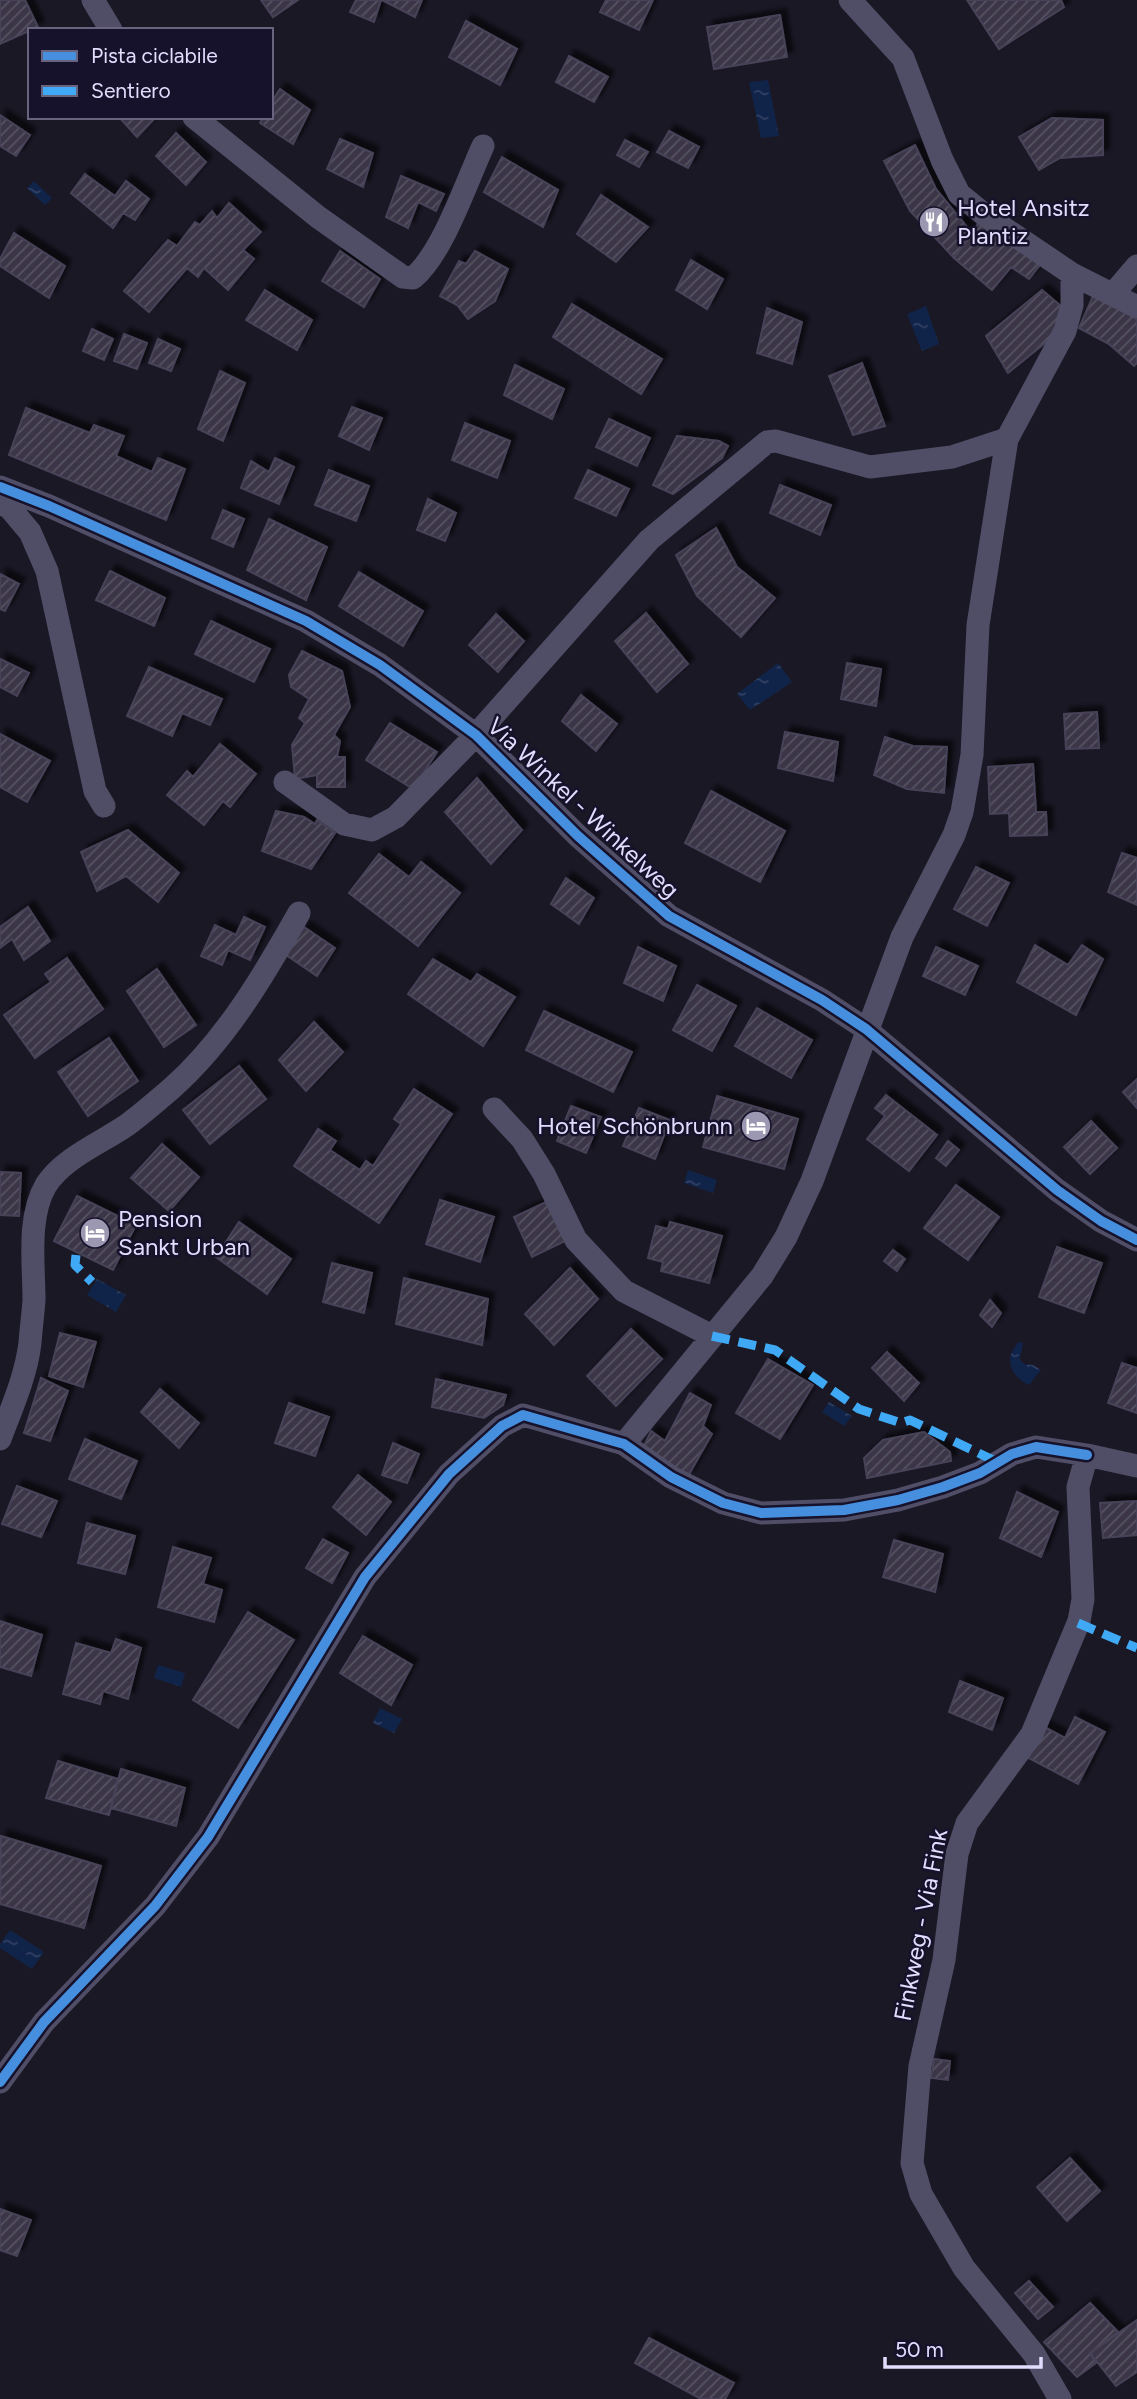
<svg xmlns="http://www.w3.org/2000/svg" width="1137" height="2399" font-family="Figtree,sans-serif">
<style>
.water{fill:url(#water-ripples)}
.building{fill:url(#building-hatch);stroke:#474358;stroke-width:2;filter:url(#shadow)}
.lines{fill:none;stroke-linecap:round;stroke-linejoin:round}
.minor{stroke:#504e66;stroke-width:23}
.quiet{stroke:#3fa9f5;stroke-width:9;stroke-dasharray:18 9;stroke-linecap:butt}
.cycleway-casing{stroke:#17122b;stroke-width:15}
.cycleway{stroke:#468fdf;stroke-width:10}
.labels{text-anchor:middle;stroke-width:5;stroke-linejoin:round;paint-order:stroke}
.poi-label{font-size:24px;fill:#e2ddfe;stroke:#17122b;text-anchor:start}
.street-label{font-size:24px;fill:#e2ddfe;stroke:#17122b}
</style>
<defs>
<pattern id="water-ripples" width="26" height="14" patternUnits="userSpaceOnUse" patternTransform="scale(1.75)"><rect width="26" height="14" fill="#102349"/><path d="M2 4q2-2 4 0t4 0M15 11q2-2 4 0t4 0" fill="none" stroke="#324264"/></pattern>
<pattern id="building-hatch" width="6" height="6" patternUnits="userSpaceOnUse" patternTransform="scale(1.75)"><rect width="6" height="6" fill="#3a3646"/><path d="M-1 1l2-2M0 6l6-6M5 7l2-2" fill="none" stroke="#565362"/></pattern>
<filter id="shadow"><feDropShadow dx="6" dy="-6" stdDeviation="2" flood-color="#0009"/></filter>
</defs>
<rect width="100%" height="100%" fill="#1a1825"/>
<path class="water" d="M768 80 779 136 761 138 749 82Z
M34 181 52 198 45 205 27 188Z
M926 306 939 344 922 351 907 314Z
M778 663 792 682 750 710 737 694Z
M688 1170 717 1180 713 1193 684 1183Z
M97 1279 126 1295 116 1312 87 1295Z
M1019 1342 1023 1343 1020 1359 1024 1364 1033 1365 1041 1370 1029 1385C1010 1376 1003 1358 1019 1342Z
M829 1402 852 1416 844 1426 822 1412Z
M158 1665 185 1673 181 1687 154 1678Z
M380 1708 402 1719 394 1733 373 1723Z
M10 1930 44 1952 32 1969 0 1948V1944Z"/>
<path class="building" d="M3 0H25L38 27 0 44V1Z
M261 0H298L273 17Z
M356 0H381L374 22 350 12Z
M382 0H422L415 17Z
M606 0H653L639 30 600 12Z
M967 0H1061L1064 7 999 49Z
M780 15 787 57 714 69 707 27Z
M466 21 517 49 500 85 449 57Z
M569 56 608 77 594 102 556 82Z
M280 89 310 110 293 144 260 123 263 117H271V103Z
M0 115 30 135 16 156 0 146Z
M119 117H156L137 137Z
M1052 118 1103 120V155L1060 158 1039 170 1019 137Z
M669 131 699 147 688 168 657 152Z
M176 133 206 162 186 185 156 156Z
M340 139 373 153 363 187 327 169Z
M625 140 648 152 639 167 617 155Z
M915 145 936 189 972 233 954 258 910 211 884 161Z
M502 157 558 190 543 227 484 192Z
M85 174 115 196 126 181 149 199 135 220 123 213 113 228 71 193Z
M401 176 444 194 436 211 418 202 408 228 386 217Z
M601 195 648 227 616 262 577 234Z
M229 203 261 232 243 250 254 259 228 290 204 268 198 277 187 268 149 312 124 291 168 240 177 246 195 222 200 225 212 211 217 218Z
M980 221 1043 261 1029 279 1011 267 992 290 954 258Z
M14 233 65 266 49 298 0 266V259Z
M340 251 380 279 364 307 322 281Z
M475 251 508 269 495 301 468 319 457 305 440 296 459 261 466 264Z
M691 260 723 279 707 309 676 290Z
M265 290 312 320 297 350 246 320Z
M1042 290 1068 312 1056 334 1008 373 986 336Z
M1094 294 1128 312 1137 320V363L1134 366 1109 344 1079 328Z
M572 304 662 359 641 394 553 337Z
M767 308 802 322 792 364 757 353Z
M92 329 113 339 104 360 83 351Z
M124 334 147 343 137 369 114 361Z
M158 339 180 349 171 371 149 363Z
M862 363 885 426 853 435 829 376Z
M515 365 564 389 552 419 504 395Z
M220 371 245 383 223 441 198 429Z
M352 407 382 418 369 450 339 436Z
M26 408 90 433 94 425 124 436 116 456 152 472 158 458 185 469 166 520 9 455Z
M609 419 650 438 637 466 596 447Z
M465 423 510 441 497 478 452 460Z
M677 436 719 441 728 446 722 458 673 494 653 485Z
M275 458 294 467 279 504 241 488 251 461 269 472Z
M329 470 369 486 356 521 315 505Z
M588 470 629 489 616 516 575 498Z
M780 485 831 505 820 535 770 513Z
M428 499 456 513 445 541 417 530Z
M223 510 244 519 233 547 212 538Z
M269 519 327 547 306 600 247 570Z
M716 528 737 567 775 598 741 637 697 596 676 555Z
M110 571 165 598 154 626 96 600Z
M359 572 423 611 403 646 339 606Z
M0 574 19 584 5 611 0 609Z
M646 613 688 664 657 692 615 641Z
M496 614 524 641 498 672 469 645Z
M211 621 270 649 254 682 195 654Z
M302 651 342 671 350 707 334 735 340 741 337 757H345V787H317V775L295 779 292 745 305 723 299 718 309 699 291 687 289 675Z
M0 659 29 673 17 696 0 687Z
M847 663 881 669 876 706 841 699Z
M149 667 222 699 210 725 182 713 172 736 127 716Z
M581 695 617 724 596 751 562 721Z
M1097 712 1099 748 1066 749 1064 714Z
M390 723 437 752 413 789 366 760Z
M785 732 838 742 833 781 778 768Z
M0 734 50 761 27 802 0 787Z
M885 737 913 746 947 747 944 793 907 789 874 775Z
M220 744 256 774 230 807 223 801 204 825 167 795 187 771 193 777Z
M1033 764 1036 812H1046L1047 835 1010 836 1009 813 990 814 988 767Z
M477 778 522 830 491 864 445 812Z
M711 791 785 831 760 882 685 843Z
M276 811 304 817 315 824 317 820 335 833 311 869 262 851Z
M128 830 179 873 158 902 126 876 97 891 81 852Z
M1122 853 1137 858V905L1108 892Z
M379 854 409 877 421 862 460 893 418 946 349 893Z
M976 867 1009 883 987 926 954 909Z
M566 878 594 898 579 924 551 904Z
M28 907 50 941 24 960 12 939 0 948V927Z
M244 917 265 927 250 960 228 950 222 965 201 956 215 925 236 935Z
M304 927 335 948 317 976 286 955Z
M1035 945 1068 965 1082 945 1103 959 1076 1015 1017 982Z
M638 947 676 966 663 1001 624 983Z
M936 947 978 966 965 995 923 976Z
M67 958 103 1009 35 1058 4 1015 51 982 45 974Z
M433 959 471 982 477 974 515 997 483 1046 408 994Z
M157 969 196 1025 164 1047 127 991Z
M697 985 736 1006 712 1051 673 1030Z
M757 1008 812 1040 791 1078 735 1046Z
M544 1011 632 1052 613 1092 526 1050Z
M314 1022 343 1052 306 1091 279 1060Z
M109 1038 138 1081 88 1116 58 1072Z
M239 1066 266 1099 210 1144 183 1110Z
M1137 1079V1108L1123 1092Z
M414 1089 452 1114 379 1223 294 1166 318 1129 336 1141 330 1150 360 1170 366 1161 373 1166 401 1124 394 1119Z
M886 1095 937 1135 909 1171 867 1139 885 1116 875 1108Z
M717 1096 798 1119 784 1169 703 1147Z
M571 1106 601 1117 586 1153 557 1141Z
M639 1108 670 1120 655 1159 623 1146Z
M1091 1121 1117 1148 1090 1174 1064 1147Z
M948 1141 959 1150 946 1166 936 1158Z
M162 1144 199 1177 169 1211 131 1178Z
M0 1172 21 1173 19 1216 0 1215Z
M956 1185 999 1217 968 1260 924 1228Z
M77 1196 136 1225 113 1270 54 1241Z
M440 1200 494 1217 480 1262 426 1244Z
M546 1202 565 1241 532 1257 514 1217Z
M239 1222 291 1259 267 1294 216 1257Z
M670 1222 722 1236 709 1283 661 1271 663 1262 648 1258 656 1226 668 1229Z
M1057 1247 1102 1263 1084 1313 1039 1297Z
M893 1250 905 1259 897 1271 884 1261Z
M332 1263 372 1273 364 1313 323 1302Z
M570 1268 598 1299 554 1345 525 1314Z
M404 1278 488 1299 482 1345 396 1324Z
M990 1300 1001 1313 992 1327 980 1315Z
M631 1329 662 1359 616 1406 587 1376Z
M60 1333 96 1342 83 1387 49 1376Z
M887 1352 919 1383 904 1401 872 1368Z
M768 1359 813 1385 780 1439 736 1413Z
M1122 1363 1137 1368V1413L1108 1403Z
M41 1378 68 1391 50 1441 24 1433Z
M436 1379 506 1395 503 1405 484 1418 432 1407Z
M160 1389 199 1423 179 1448 141 1412Z
M690 1393 711 1405 703 1426 712 1434 688 1476 643 1448 651 1431 665 1441Z
M289 1403 329 1417 315 1456 275 1443Z
M924 1432 950 1452 951 1461 867 1478 864 1458 883 1440Z
M85 1439 137 1461 121 1499 69 1479Z
M393 1443 419 1454 407 1483 382 1475Z
M358 1475 391 1502 366 1535 333 1507Z
M17 1486 57 1501 41 1537 2 1524Z
M1017 1492 1058 1512 1041 1557 1000 1538Z
M1137 1501V1535L1103 1538 1100 1503Z
M87 1523 135 1536 125 1574 78 1563Z
M323 1539 348 1553 332 1583 306 1568Z
M894 1540 943 1554 935 1592 883 1577Z
M173 1547 211 1558 203 1584 222 1590 214 1622 158 1607Z
M248 1612 294 1640 238 1728 193 1700Z
M0 1621 42 1635 31 1676 0 1667Z
M363 1636 412 1665 391 1705 340 1673Z
M116 1639 141 1648 128 1699 103 1691 100 1704 63 1694 76 1643 111 1653Z
M960 1681 1003 1698 992 1730 949 1712Z
M1075 1717 1105 1732 1078 1784 1025 1756 1041 1725 1065 1738Z
M58 1761 118 1779 109 1815 46 1798Z
M121 1769 185 1788 176 1826 111 1808Z
M1 1836 101 1866 84 1928 0 1904Z
M934 2059 950 2061 948 2080 931 2078Z
M1070 2158 1100 2191 1067 2221 1037 2187Z
M0 2209 31 2220 17 2256 0 2250Z
M1029 2281 1053 2307 1038 2319 1015 2293Z
M1090 2303 1118 2332 1090 2353 1096 2363 1077 2377 1044 2342Z
M1137 2320V2372L1116 2386 1090 2353Z
M649 2338 734 2383 725 2399H701L635 2363Z"/>
<g class="lines">
<path class="minor" d="M93 0 111 30
M850 0 903 58 942 160 959 194 986 216 1072 274 1137 307
M194 117 318 217 403 277 413 278C443 253 466 183 483 146
M1113 294 1137 266
M0 487 49 506 306 621 380 665 476 735 578 836 669 916 822 1000 866 1029 1057 1190 1101 1221 1137 1240
M0 504 9 507 30 532 47 571 95 791 104 806
M285 782 344 824 372 830 396 817 476 735 649 540 767 442 776 441 870 467 952 457 1007 439
M494 1109 522 1139 544 1174 576 1240 624 1291 712 1336
M0 1439C12 1407 26 1376 30 1343 31 1329 33 1314 34 1300 34 1265 27 1217 46 1185 63 1158 101 1143 127 1125 142 1114 157 1101 172 1088 226 1040 264 975 299 913
M624 1444 762 1276 786 1237 812 1181 902 937 954 835 962 812 972 755 978 625 1007 439 1065 331 1072 305V274
M0 2082 44 2022 155 1906 208 1837 365 1577 449 1474 502 1426 523 1415 624 1444 671 1477 723 1503 761 1513 844 1510 898 1500 943 1487 980 1473 1012 1454 1036 1447 1087 1455
M1060 2399 1034 2354 964 2268 921 2194 912 2163 920 2066 944 1960 957 1854 967 1823 1032 1734 1079 1621 1083 1599 1078 1487 1087 1455 1137 1466"/>
<path class="quiet" d="M76 1255 75 1265 92 1282
M712 1336 775 1350 859 1409 901 1423 910 1420 997 1462
M1078 1623 1137 1648"/>
<g class="cycleway-casing">
<path id="cycleway" d="M0 487 49 506 306 621 380 665 476 735 578 836 669 916 822 1000 866 1029 1057 1190 1101 1221 1137 1240
M0 2082 44 2022 155 1906 208 1837 365 1577 449 1474 502 1426 523 1415 624 1444 671 1477 723 1503 761 1513 844 1510 898 1500 943 1487 980 1473 1012 1454 1036 1447 1087 1455"/>
</g>
<use href="#cycleway" class="cycleway"/>
</g>
<defs>
<g id="restaurant-disc" transform="scale(1.575)"><circle r="9.5" fill="#9c98b2" stroke="#17122b"/><path d="M-5-6h1v4h1v-4h1v4h1v-4h1v5L-1.5 .5V6h-2V.5L-5-1ZM5-6V6H3V1.5H1.5Q1.5-4 5-6Z" fill="#fff"/></g>
<g id="hotel-disc" transform="scale(1.575)"><circle r="9.5" fill="#9c98b2" stroke="#17122b"/><path d="M-6-4.5h1.5V1H6V5H4.5V3h-9V5H-6ZM-4 0a1.8 1.8 0 1 1 3.6 0ZM.5 0V-2.5h3Q6-2.5 6 0Z" fill="#fff"/></g>
</defs>
<g fill-rule="evenodd">
<use href="#restaurant-disc" x="934" y="222"/>
<use href="#hotel-disc" x="756" y="1126"/>
<use href="#hotel-disc" x="95" y="1233"/>
</g>
<g class="labels">
<g class="poi-label">
<text x="957" y="216">Hotel Ansitz<tspan x="957" dy="28">Plantiz</tspan></text>
<text x="733" y="1134" text-anchor="end">Hotel Schönbrunn</text>
<text x="118" y="1227">Pension<tspan x="118" dy="28">Sankt Urban</tspan></text>
</g>
<g class="street-label">
<text transform="translate(583 808) rotate(43)" y="8">Via Winkel - Winkelweg</text>
<text transform="translate(921 1925) rotate(-79)" y="8">Finkweg - Via Fink</text>
</g>
</g>
<rect x="28" y="28" width="245" height="91" fill="#17122b" stroke="#68637f" stroke-width="2"/>
<rect x="42" y="51" width="35" height="10" fill="#468fdf" stroke="#68637f" stroke-width="2"/>
<text x="91" y="63" font-size="21" fill="#e2ddfe">Pista ciclabile</text>
<rect x="42" y="86" width="35" height="10" fill="#3fa9f5" stroke="#68637f" stroke-width="2"/>
<text x="91" y="98" font-size="21" fill="#e2ddfe">Sentiero</text>
<path d="M885 2357v10h156v-10" fill="none" stroke="#e2ddfe" stroke-width="3.5"/>
<text x="895" y="2357" font-size="21" fill="#e2ddfe" stroke="#17122b" stroke-width="5" paint-order="stroke">50 m</text>
</svg>
